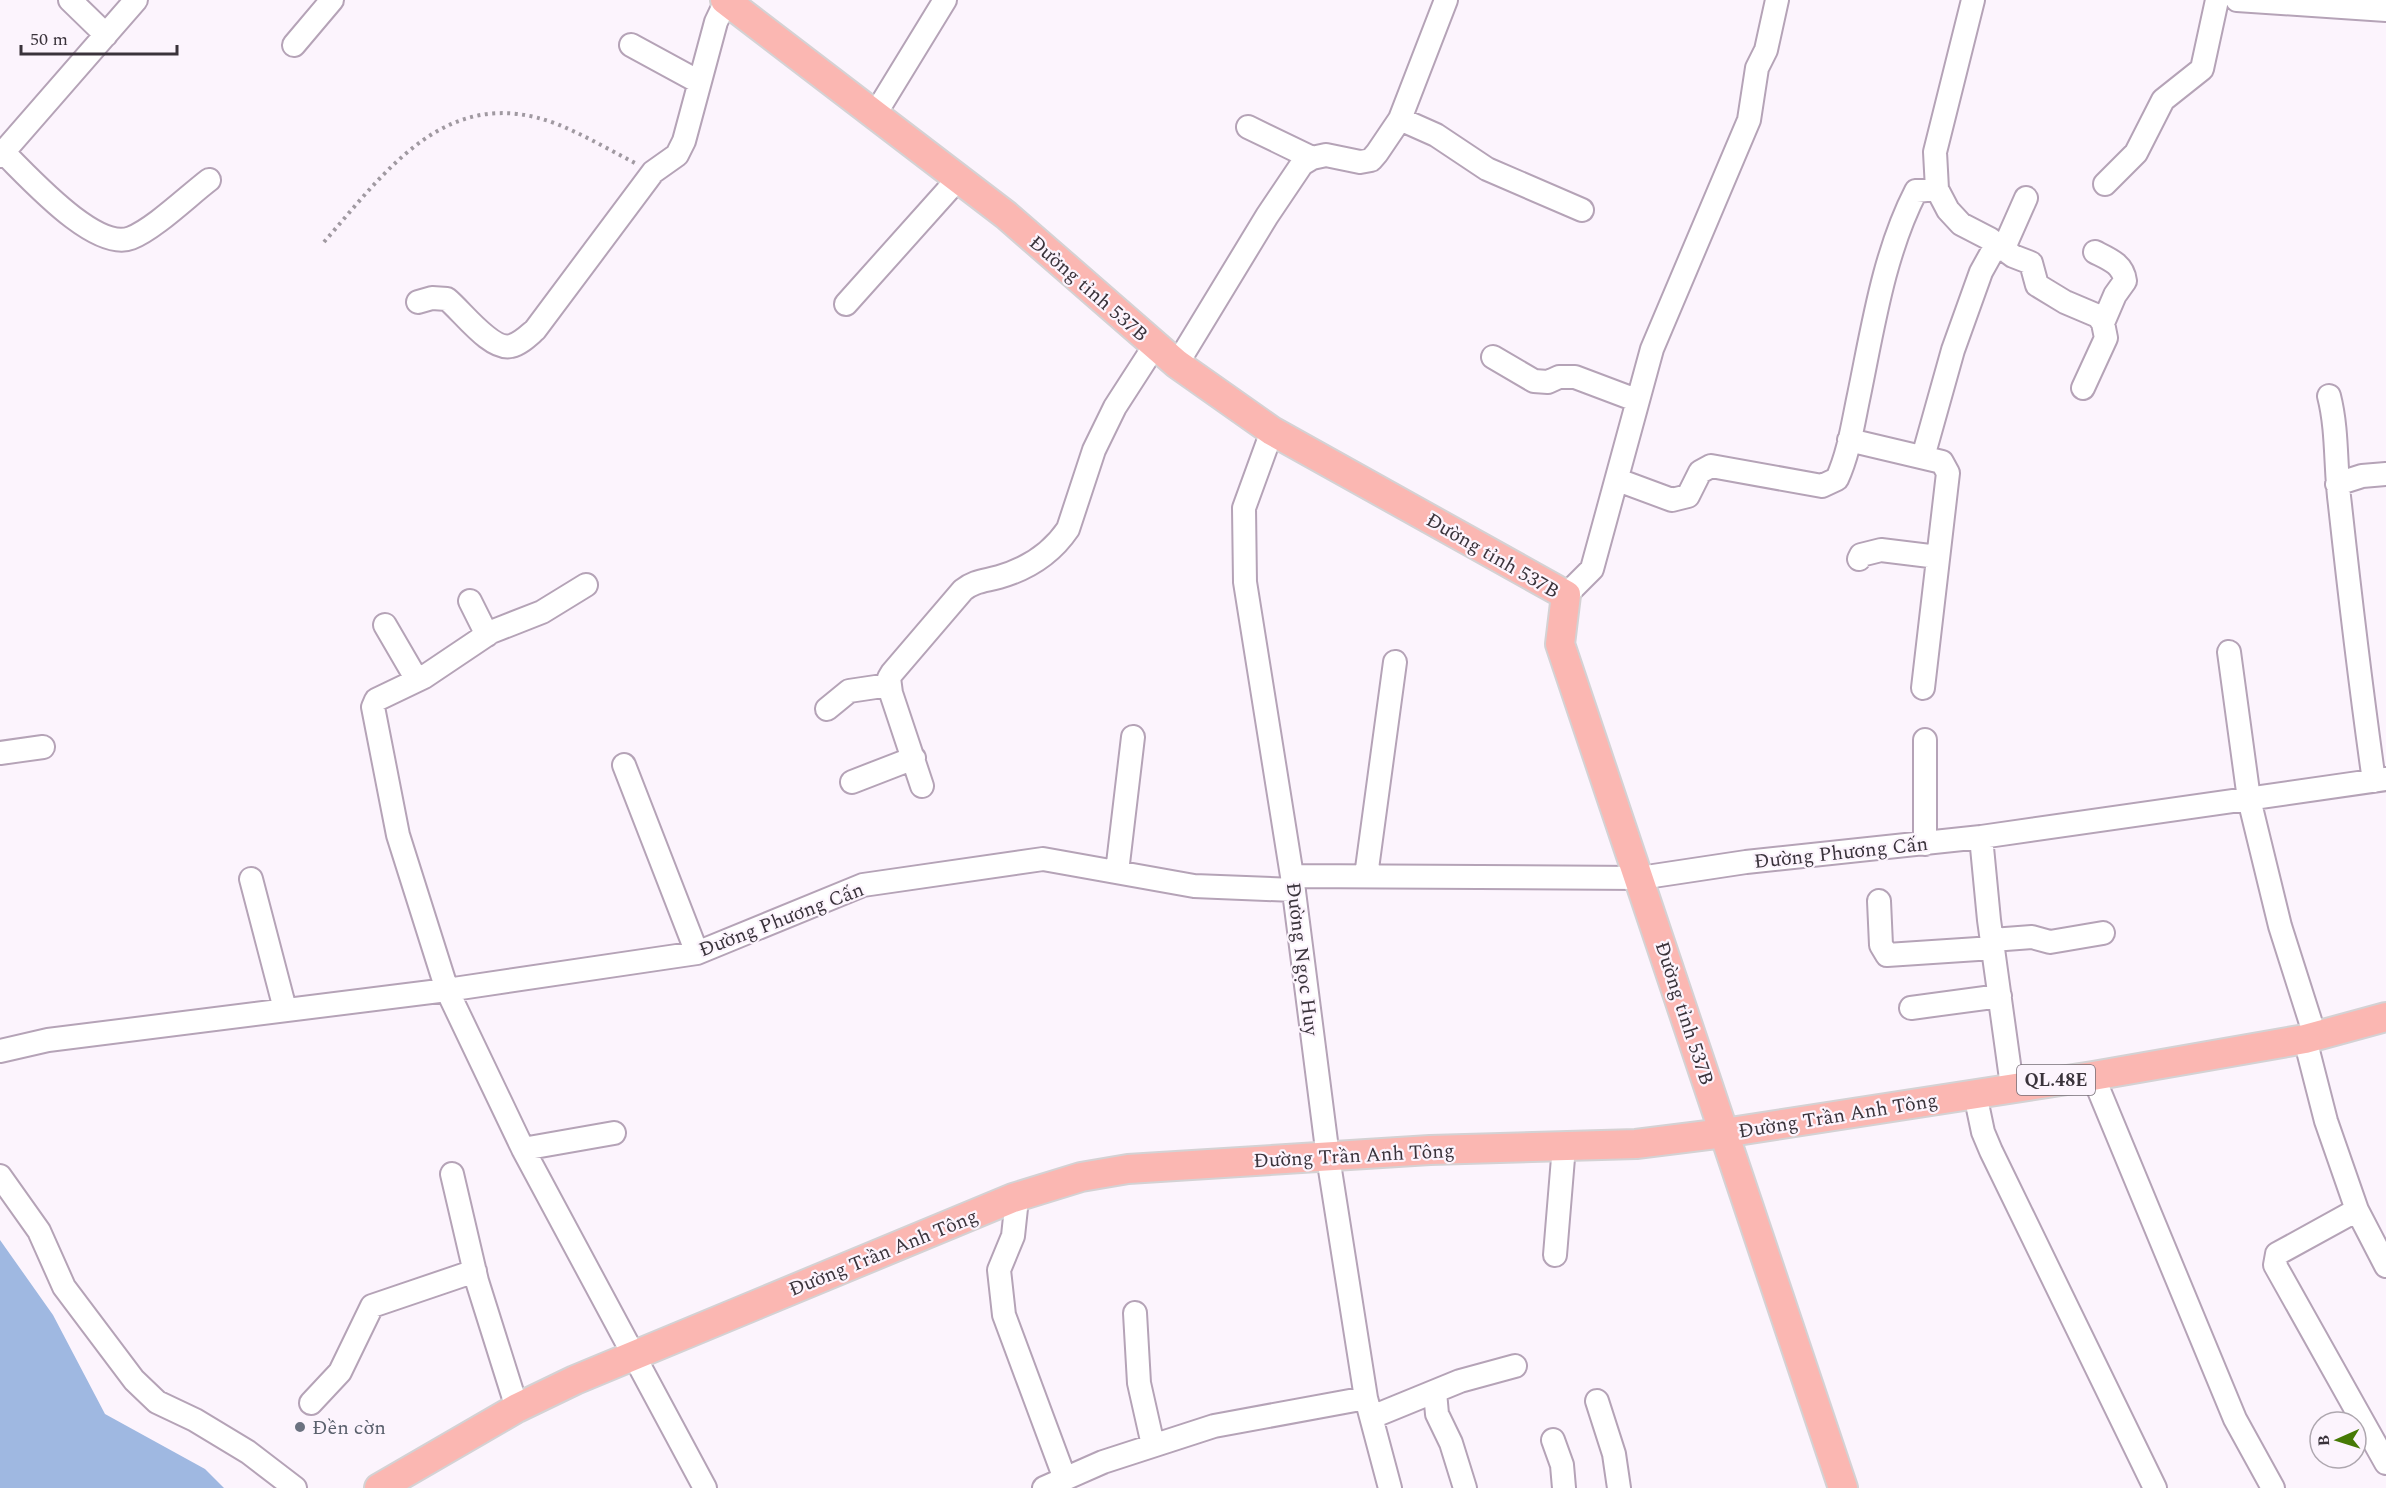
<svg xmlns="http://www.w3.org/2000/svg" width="2386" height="1488" font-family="Spectral,serif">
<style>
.water{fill:#9fb8e1}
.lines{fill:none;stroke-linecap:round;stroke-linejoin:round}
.minor-casing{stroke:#b5a3b7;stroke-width:26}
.major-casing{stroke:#d4d2d4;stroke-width:32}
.path{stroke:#a099a1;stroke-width:4;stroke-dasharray:3 4.5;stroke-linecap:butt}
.minor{stroke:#fff;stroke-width:22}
.major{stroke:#fbb7b2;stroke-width:28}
.worship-dot{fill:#6b7280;stroke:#fcf4fd;stroke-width:2}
.labels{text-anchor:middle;stroke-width:4.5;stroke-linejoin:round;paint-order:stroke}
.shield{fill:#fcf4fd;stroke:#746d75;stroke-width:1.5}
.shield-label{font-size:18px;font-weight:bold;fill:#3a333b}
.street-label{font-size:20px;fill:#3a333b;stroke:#fcf4fd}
.worship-label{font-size:20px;fill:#5b616d;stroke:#fcf4fd;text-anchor:start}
</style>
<rect width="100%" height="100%" fill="#fcf4fd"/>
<path class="water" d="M0 1240 53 1315 105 1414 205 1469 224 1488H0Z"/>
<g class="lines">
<g class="minor-casing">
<path id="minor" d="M70 0 106 35
M1973 0 1935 152 1937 189 1948 210 1961 224 1990 239 2013 256 2031 263 2037 285 2065 302 2098 316 2103 323 2106 338 2083 388
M2237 0 2386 10
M294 45 332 0
M631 45 699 82
M874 116 945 0
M1400 119 1436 135 1487 169 1582 210
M1248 127 1312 158
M4 153C28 176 95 252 131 238 154 229 188 196 209 180
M0 156 136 0
M2105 184 2136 153 2163 100 2202 69 2217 0
M2003 250 2026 198
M2095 252C2109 259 2123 264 2125 281L2115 295 2103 323
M418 302 432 298 447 299C462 311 491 351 511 346 520 344 528 336 535 330L653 172 677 155 684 141 716 22 726 1
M846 304 957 180
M1493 357 1534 381 1548 382 1559 377H1575L1636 400
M1177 364 1267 216 1302 164 1312 158 1326 155 1360 162 1371 160 1377 153 1400 119 1446 0
M2329 396C2338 431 2335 469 2340 505 2350 597 2361 689 2374 781
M1272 431 1244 508 1245 582 1292 876 1328 1157 1366 1398 1390 1488
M1849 440 1942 462 1948 473 1923 688
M1923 457 1953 350 1981 272 1996 245
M1618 480 1672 500 1688 496 1700 472 1711 466 1822 486 1837 479C1849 453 1853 423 1859 395 1873 327 1884 253 1916 191L1937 189
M2337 484 2362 476 2386 474
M1859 559 1861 555 1881 550 1938 557
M586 585 542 612 491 632 424 677 376 700 373 707 398 835 447 990 523 1149 705 1488
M1566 595 1592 569 1652 349 1749 120 1757 68 1766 50 1777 0
M470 601 487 635
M385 625 417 680
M2229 652 2249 799 2280 926 2315 1036
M827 709 849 691 889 685
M0 753 43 747
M624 765 697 953
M852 782 914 758
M922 786 891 693 889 678 892 673 963 590C974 581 985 581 999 577 1027 569 1051 554 1068 529L1094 450 1115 407 1155 345
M1981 837 1989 920 2012 1086
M1925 844V740
M1117 872 1133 737
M1292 876 1640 878 1746 862 1981 837 2386 779
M1366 876 1395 662
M251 879 285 1009
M1879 901 1881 945 1887 955 1993 948
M1992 940 2032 937 2050 942 2103 933
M1911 1008 2000 996
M2305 1039 2326 1121 2357 1210 2277 1254 2275 1265 2386 1463
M0 1051 48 1040 447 990 697 953 863 885 1043 859 1194 886 1294 890
M2093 1076 2235 1419 2273 1488
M1975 1094 1983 1132 1991 1151 2155 1488
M523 1149 614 1133
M452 1174 477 1281 517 1408
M0 1176 39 1231 64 1287 134 1380 157 1402 195 1420 248 1452 295 1488
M1013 1198 1016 1208 1013 1236 999 1270 1004 1315 1065 1479
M2357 1210 2386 1266
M1555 1255 1564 1146
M1135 1313 1139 1383 1153 1445
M1435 1392 1437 1414 1451 1443 1465 1488
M1597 1401 1614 1454 1619 1488
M311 1403 340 1372 372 1306 475 1271
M1372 1417 1460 1381 1515 1366
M1553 1440 1562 1465 1564 1488
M1044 1488 1103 1462 1214 1426 1366 1398"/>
</g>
<g class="major-casing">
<path id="major" d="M725 0 1006 215 1177 364 1272 431 1566 595 1560 644 1843 1488
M379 1488 517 1408 575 1380 1013 1198 1081 1177 1128 1169 1430 1150 1636 1144 1724 1133 2093 1076 2305 1039 2386 1017"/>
</g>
<path class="path" d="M324 242C387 170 447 82 557 124 584 135 610 150 635 163"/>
<use href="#minor" class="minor"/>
<use href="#major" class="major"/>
</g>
<circle class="worship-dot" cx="300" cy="1427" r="6"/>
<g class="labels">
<rect class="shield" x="2017" y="1065" width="78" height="30" rx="4.5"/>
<g class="shield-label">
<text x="2056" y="1086">QL.48E</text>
</g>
<g class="street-label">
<text transform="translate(1089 288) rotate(41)" y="7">Đường tỉnh 537B</text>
<text transform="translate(1493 555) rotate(30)" y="7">Đường tỉnh 537B</text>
<text transform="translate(1841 852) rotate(-6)" y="7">Đường Phương Cấn</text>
<text transform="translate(781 919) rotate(-21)" y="7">Đường Phương Cấn</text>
<text transform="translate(1303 959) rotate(83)" y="7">Đường Ngọc Huy</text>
<text transform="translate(1685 1013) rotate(72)" y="7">Đường tỉnh 537B</text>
<text transform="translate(1838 1115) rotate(-9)" y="7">Đường Trần Anh Tông</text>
<text transform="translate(1354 1155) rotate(-3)" y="7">Đường Trần Anh Tông</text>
<text transform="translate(883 1252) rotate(-22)" y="7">Đường Trần Anh Tông</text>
</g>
<g class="worship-label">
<text x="312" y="1434">Đền cờn</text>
</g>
</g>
<g transform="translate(2338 1440) rotate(267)"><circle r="28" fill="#fcf4fd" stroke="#aea7af" stroke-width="1.5"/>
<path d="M0-4.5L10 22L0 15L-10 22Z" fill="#467905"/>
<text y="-9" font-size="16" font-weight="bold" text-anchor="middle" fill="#3a333b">B</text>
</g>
<path d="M21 45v9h156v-9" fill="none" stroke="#3a333b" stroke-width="3"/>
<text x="30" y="45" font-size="18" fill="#3a333b" stroke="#fcf4fd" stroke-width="4.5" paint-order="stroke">50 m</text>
</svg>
